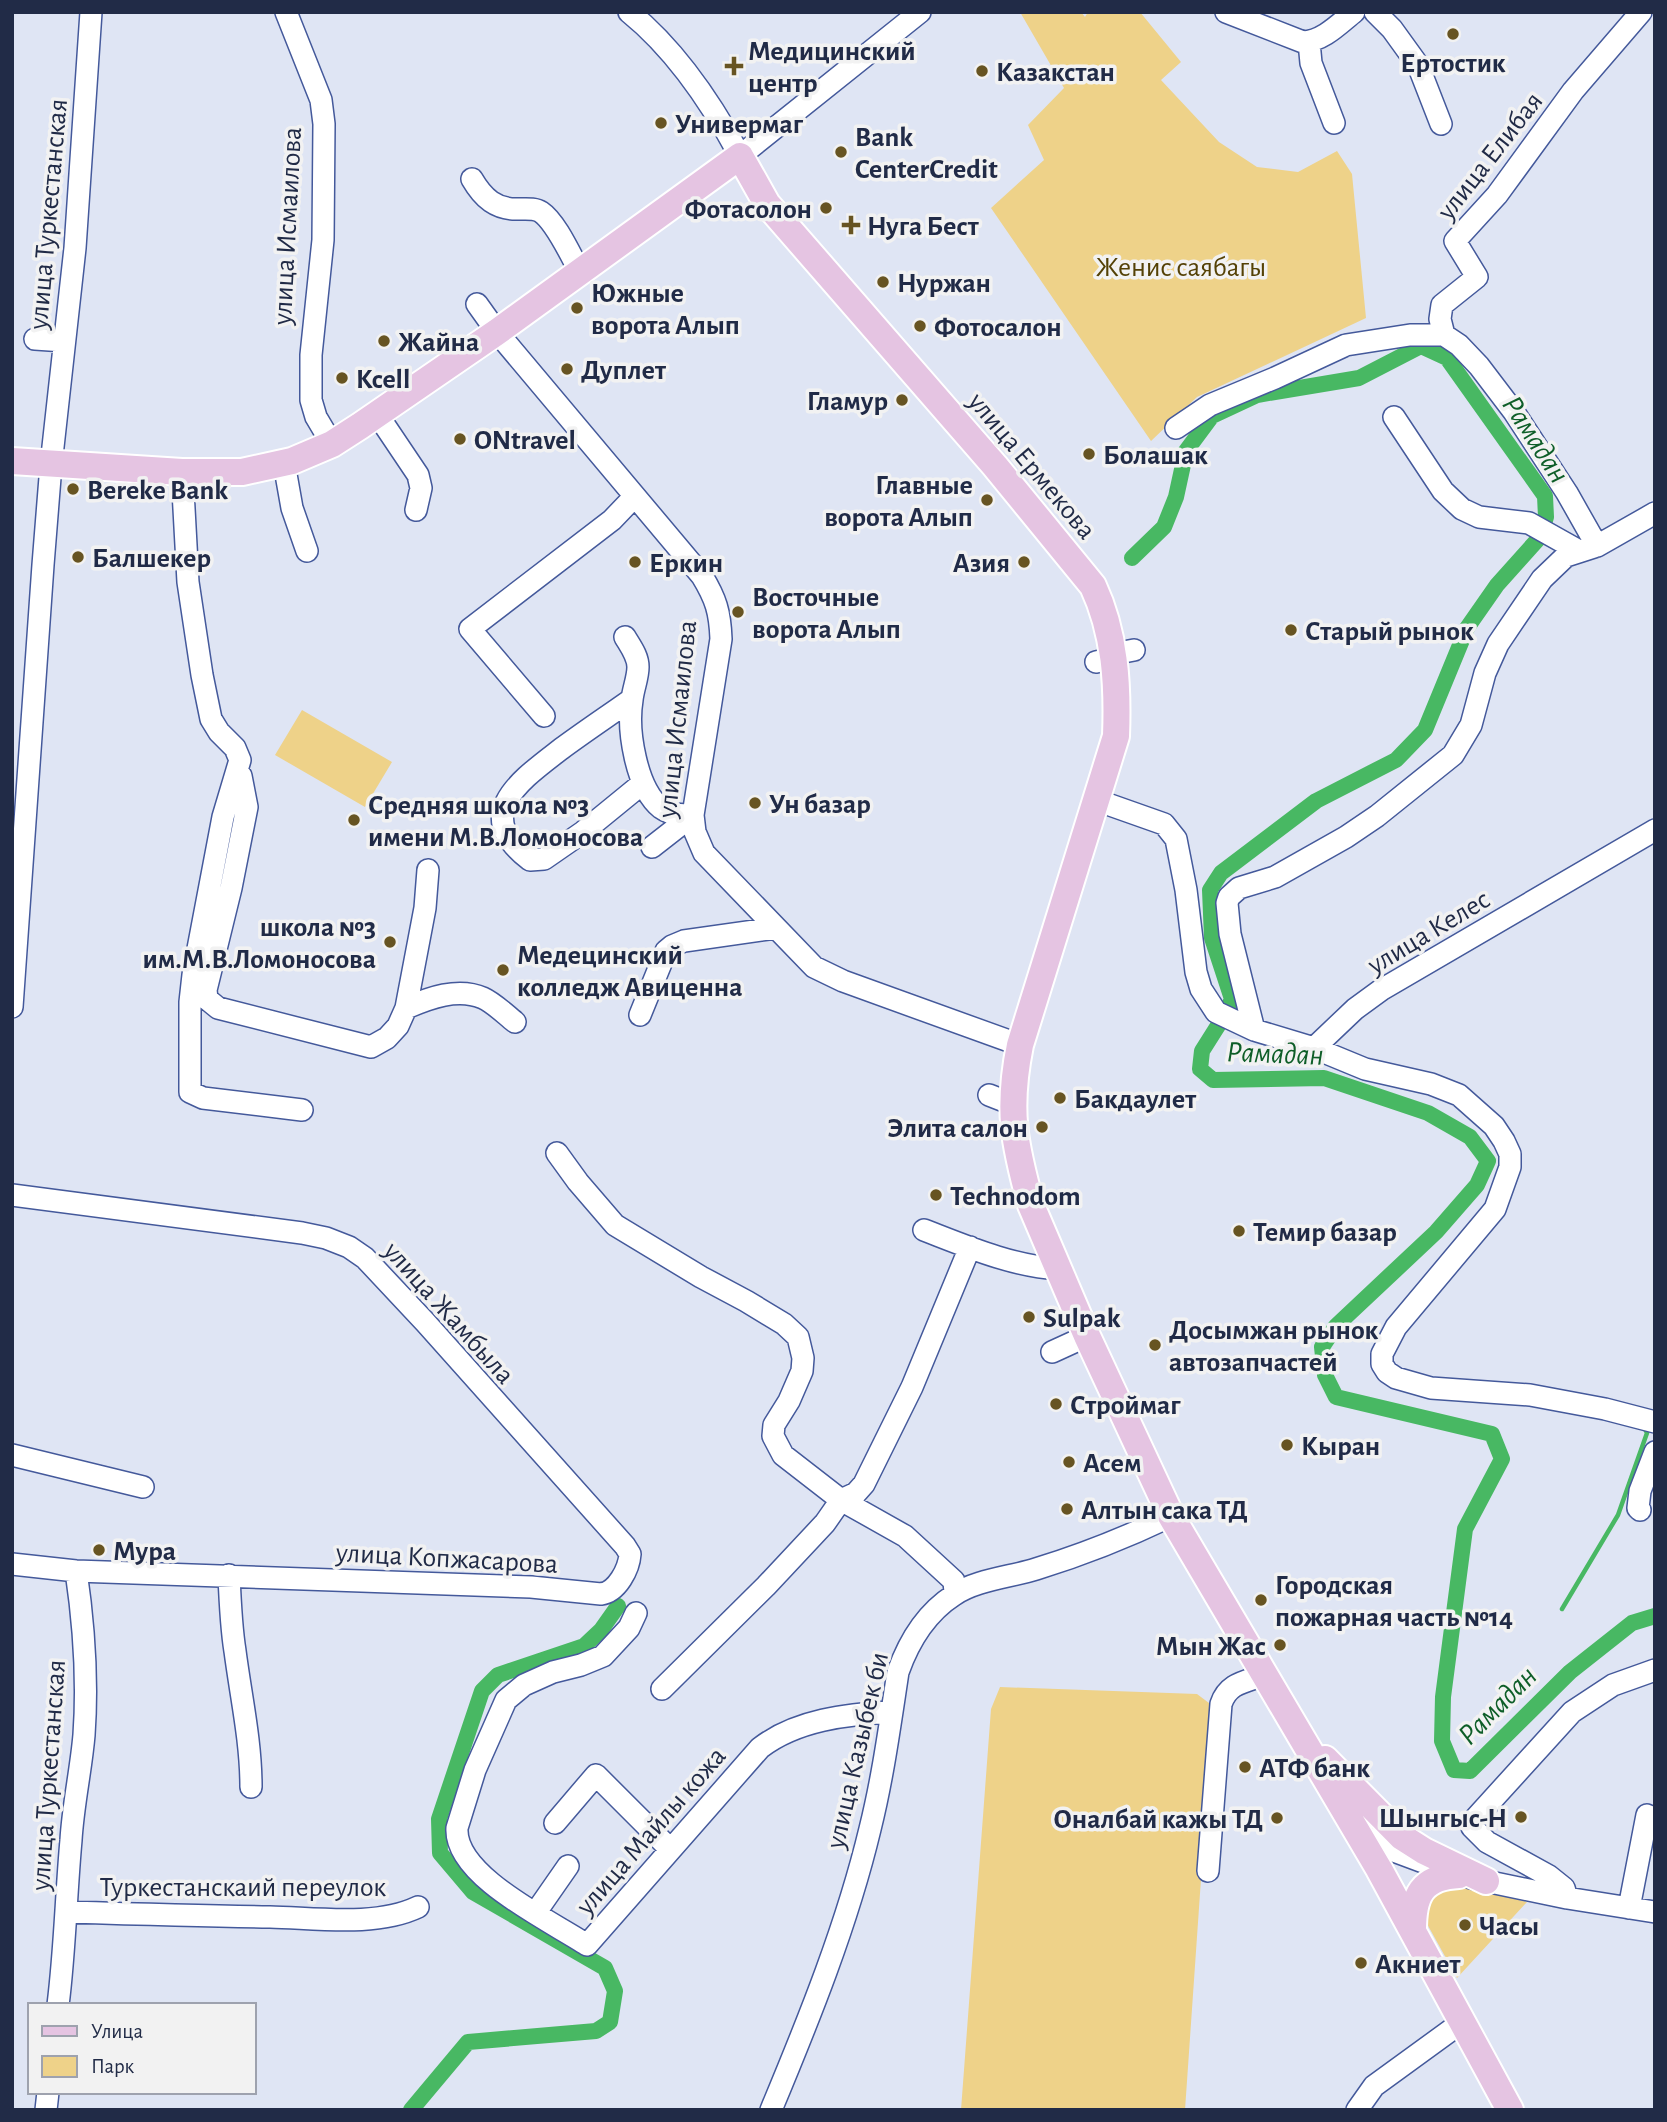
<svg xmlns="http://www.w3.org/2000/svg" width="1667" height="2122" font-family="'Alegreya Sans',sans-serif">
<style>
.green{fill:#eed289}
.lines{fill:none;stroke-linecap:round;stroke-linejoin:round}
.stream{stroke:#48b863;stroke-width:4.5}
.canal{stroke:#48b863;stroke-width:16}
.minor-casing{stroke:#44599b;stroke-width:24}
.major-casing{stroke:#fff;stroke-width:30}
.minor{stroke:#fff;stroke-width:21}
.major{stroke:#e5c4e2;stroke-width:26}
.poi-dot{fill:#675422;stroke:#f2f2f2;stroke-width:2.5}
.labels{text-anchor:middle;stroke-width:7;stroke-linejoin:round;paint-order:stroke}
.poi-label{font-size:28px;font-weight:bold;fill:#212b47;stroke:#f2f2f2;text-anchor:start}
.street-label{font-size:28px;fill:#212b47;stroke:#f2f2f2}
.park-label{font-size:28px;fill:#544105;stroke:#f2f2f2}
.water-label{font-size:30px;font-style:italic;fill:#0e5e28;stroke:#f2f2f2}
</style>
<rect width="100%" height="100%" fill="#dfe5f4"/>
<path class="green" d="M1020 12H1081L1085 17 1088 12H1140L1181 62 1161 80 1219 142 1257 167 1298 172 1337 151 1352 174 1366 318 1197 397 1151 441 991 208 1044 160 1028 125 1064 88Z
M302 710 392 762 365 807 275 755Z
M1000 1687 1197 1694 1213 1706 1185 2110H961L991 1709Z
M1452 1884 1527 1902 1457 1978 1426 1922 1423 1912 1428 1891Z"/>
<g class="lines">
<path class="stream" d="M1562 1609 1618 1515 1647 1433 1644 1427"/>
<path class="canal" d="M1132 558 1164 527 1176 497 1186 451 1212 416 1257 395 1359 378 1421 346 1447 358 1545 496 1546 517 1540 537 1497 585 1467 628 1425 730 1396 760 1316 801 1221 873 1210 890 1212 938 1232 999 1226 1013 1202 1051 1200 1069 1213 1080 1324 1078 1428 1113 1470 1137 1488 1161 1477 1185 1436 1232 1336 1326 1322 1347 1325 1375 1336 1397 1492 1434 1502 1459 1465 1529 1443 1697 1442 1741 1454 1770 1470 1771 1570 1672 1632 1623 1655 1616
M411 2110 468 2042 596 2031 610 2022 615 1991 605 1968 473 1892 440 1853 439 1819 482 1691 498 1675 584 1646 601 1630 618 1606"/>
<g class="minor-casing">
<path id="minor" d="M286 12 321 100 324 124 323 240 311 355V400L316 417 332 444
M629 12C676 50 712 104 740 156L920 12
M1226 12 1303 42C1323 41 1339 24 1354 12
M1375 12 1392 29 1418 65 1441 124
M1309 42 1311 63 1334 123
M472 179C483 198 496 210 519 209 526 209 535 208 541 212 556 222 571 256 580 272
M477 304 497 332 702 576C716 599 720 612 721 639L693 815 695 832 704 853 814 967 843 981 1020 1045
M1444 335 1440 319 1442 305 1477 277 1455 241 1497 195 1573 91 1641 12
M35 339 64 341
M377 414 418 475 421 488 416 510
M1394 417 1443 491 1462 509 1479 517 1529 523 1579 551
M1176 428 1210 405 1275 378 1346 345 1410 335H1444L1459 345 1479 366 1514 412 1567 493 1597 546
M284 463 292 508 307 551
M182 472 188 582 202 675 211 719 219 732 235 748 240 760 223 817 193 975 190 1002V1092L203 1098 302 1110
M625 637C631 647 638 656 638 667 638 678 633 689 632 700 627 730 636 788 661 808 671 815 681 815 693 815
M1113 654 1134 650
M1096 662 1114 658
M632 699C608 716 584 732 561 749 521 780 470 814 530 860L544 859 583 832 643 783
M544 716 470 629 612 520 634 497
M237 770 241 776 247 807 231 888 206 990 207 999 218 1008 371 1047 387 1038 398 1026 406 1008 425 908 428 870
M1096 800 1164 824 1176 839 1186 890 1196 972 1201 989 1216 1012 1254 1030 1314 1048 1365 1069 1431 1084 1459 1095 1494 1126 1504 1141 1510 1154V1167L1495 1209 1396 1327 1382 1354V1364L1387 1372 1396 1378 1431 1388 1530 1395 1605 1409 1655 1422
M652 847 693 815
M12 1007 43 565 51 465 75 248 91 12
M406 1008C429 998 458 987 483 998 494 1003 505 1014 515 1022
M640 1015 666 951 672 946 684 941 776 928
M1254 1030 1230 934 1227 903 1229 897 1239 888 1275 877 1346 837 1377 816 1453 755 1471 725 1485 673 1498 644 1542 579 1566 556 1597 546 1655 513
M1314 1048 1355 1009 1381 990 1655 830
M989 1095 1012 1104
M557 1153 578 1182 615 1225 701 1277 746 1301 784 1324 798 1337 803 1358 802 1371 789 1401 774 1425 773 1436 783 1455 841 1500 905 1536 954 1581 955 1593
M12 1195 302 1233 326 1238 349 1247 365 1258 425 1322 625 1546 630 1554C629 1569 617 1592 601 1594L531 1587 76 1571 12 1564
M924 1230C968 1247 1012 1266 1058 1269
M1052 1352 1087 1336
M12 1455 143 1487
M1640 1510 1638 1508 1640 1491 1655 1452
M229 1575C230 1600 231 1626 235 1651 241 1697 251 1741 251 1787
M636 1613 629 1628 603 1656 581 1665 553 1672 524 1685 506 1700 475 1770 457 1828C454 1876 551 1921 587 1945L760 1748C796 1720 847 1714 892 1712
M662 1689 766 1586 825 1523 841 1500 856 1493 864 1484 912 1387 970 1247
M555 1823 596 1775 669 1848
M1357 1832 1391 1850 1434 1866
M1208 1871 1221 1704C1228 1683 1245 1682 1264 1675
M1471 1878 1567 1898 1655 1912
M1567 1898 1564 1888 1549 1876 1487 1842 1472 1827V1822L1572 1712 1613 1685 1655 1670
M1629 1908 1647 1815
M66 1912C134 1914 202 1916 270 1917 316 1918 376 1927 418 1907
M536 1912 568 1866
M58 2005C65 1950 66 1895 71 1840 73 1805 81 1770 84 1735 88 1679 84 1625 76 1571
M46 2110 48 2092
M771 2110C809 2019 847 1925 870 1829 883 1777 890 1724 898 1672 909 1641 926 1613 954 1595 975 1580 1011 1577 1036 1569 1082 1555 1127 1537 1171 1516
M1357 2110 1374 2086 1462 2022"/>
</g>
<g class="major-casing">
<path id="major" d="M12 461 182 472H242L292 461 332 444 360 426 497 332 740 156 767 204 995 466 1093 586C1115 633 1118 684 1116 736L1020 1045C1007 1110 1014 1143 1031 1205L1087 1336 1171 1516 1379 1869 1510 2110
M1325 1759 1402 1837 1424 1851 1486 1881
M1413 1930C1413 1896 1421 1877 1459 1875"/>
</g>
<use href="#minor" class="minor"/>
<use href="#major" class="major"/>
</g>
<g class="poi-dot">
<circle cx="1453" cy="34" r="7"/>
<path d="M730.5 55.5h7v7h7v7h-7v7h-7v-7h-7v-7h7z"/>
<circle cx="982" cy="71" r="7"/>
<circle cx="661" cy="123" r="7"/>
<circle cx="841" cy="152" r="7"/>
<circle cx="826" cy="208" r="7"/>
<path d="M847.5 214.5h7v7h7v7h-7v7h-7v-7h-7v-7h7z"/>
<circle cx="883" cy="282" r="7"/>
<circle cx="577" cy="308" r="7"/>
<circle cx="920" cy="326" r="7"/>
<circle cx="384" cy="341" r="7"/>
<circle cx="567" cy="369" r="7"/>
<circle cx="342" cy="378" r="7"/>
<circle cx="902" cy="400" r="7"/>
<circle cx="460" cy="439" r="7"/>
<circle cx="1089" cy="454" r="7"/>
<circle cx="73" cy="489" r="7"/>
<circle cx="987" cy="500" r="7"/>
<circle cx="78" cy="557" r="7"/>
<circle cx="635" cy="562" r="7"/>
<circle cx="1024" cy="562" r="7"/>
<circle cx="738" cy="612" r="7"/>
<circle cx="1291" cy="630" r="7"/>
<circle cx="755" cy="803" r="7"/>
<circle cx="354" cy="820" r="7"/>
<circle cx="390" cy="942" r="7"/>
<circle cx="503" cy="970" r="7"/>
<circle cx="1060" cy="1098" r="7"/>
<circle cx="1042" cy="1127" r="7"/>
<circle cx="936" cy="1195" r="7"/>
<circle cx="1239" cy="1231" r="7"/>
<circle cx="1029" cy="1317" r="7"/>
<circle cx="1155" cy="1345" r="7"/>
<circle cx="1056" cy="1404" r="7"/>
<circle cx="1287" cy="1445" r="7"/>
<circle cx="1069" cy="1462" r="7"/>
<circle cx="1067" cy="1509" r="7"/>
<circle cx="99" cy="1550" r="7"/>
<circle cx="1261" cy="1600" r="7"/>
<circle cx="1280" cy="1645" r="7"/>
<circle cx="1245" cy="1767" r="7"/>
<circle cx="1521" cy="1817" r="7"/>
<circle cx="1277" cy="1818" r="7"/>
<circle cx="1465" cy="1925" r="7"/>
<circle cx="1361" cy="1963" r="7"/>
</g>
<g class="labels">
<g class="poi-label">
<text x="748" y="60">Медицинский<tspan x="748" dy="32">центр</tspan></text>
<text x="1453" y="72" text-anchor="middle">Ертостик</text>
<text x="996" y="81">Казакстан</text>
<text x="675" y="133">Универмаг</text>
<text x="855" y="146">Bank<tspan x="855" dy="32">CenterCredit</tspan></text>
<text x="812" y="218" text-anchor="end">Фотасолон</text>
<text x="867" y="235">Нуга Бест</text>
<text x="897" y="292">Нуржан</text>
<text x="591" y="302">Южные<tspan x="591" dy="32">ворота Алып</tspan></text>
<text x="934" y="336">Фотосалон</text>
<text x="398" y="351">Жайна</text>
<text x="581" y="379">Дуплет</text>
<text x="356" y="388">Kcell</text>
<text x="888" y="410" text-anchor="end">Гламур</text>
<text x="474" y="449">ONtravel</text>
<text x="1103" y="464">Болашак</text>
<text x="973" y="494" text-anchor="end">Главные<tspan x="973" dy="32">ворота Алып</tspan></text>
<text x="87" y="499">Bereke Bank</text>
<text x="92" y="567">Балшекер</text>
<text x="649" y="572">Еркин</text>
<text x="1010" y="572" text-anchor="end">Азия</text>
<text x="752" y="606">Восточные<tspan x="752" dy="32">ворота Алып</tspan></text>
<text x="1305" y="640">Старый рынок</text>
<text x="769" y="813">Ун базар</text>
<text x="368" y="814">Средняя школа №3<tspan x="368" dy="32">имени М.В.Ломоносова</tspan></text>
<text x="376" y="936" text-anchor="end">школа №3<tspan x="376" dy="32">им.М.В.Ломоносова</tspan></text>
<text x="517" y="964">Медецинский<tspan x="517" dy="32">колледж Авиценна</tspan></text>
<text x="1074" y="1108">Бакдаулет</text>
<text x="1028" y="1137" text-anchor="end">Элита салон</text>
<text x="950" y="1205">Technodom</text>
<text x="1253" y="1241">Темир базар</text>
<text x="1043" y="1327">Sulpak</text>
<text x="1169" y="1339">Досымжан рынок<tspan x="1169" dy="32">автозапчастей</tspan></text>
<text x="1070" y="1414">Строймаг</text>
<text x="1301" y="1455">Кыран</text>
<text x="1083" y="1472">Асем</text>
<text x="1081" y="1519">Алтын сака ТД</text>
<text x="113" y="1560">Мура</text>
<text x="1275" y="1594">Городская<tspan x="1275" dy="32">пожарная часть №14</tspan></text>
<text x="1266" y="1655" text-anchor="end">Мын Жас</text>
<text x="1259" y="1777">АТФ банк</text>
<text x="1507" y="1827" text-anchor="end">Шынгыс-Н</text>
<text x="1263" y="1828" text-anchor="end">Оналбай кажы ТД</text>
<text x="1479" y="1935">Часы</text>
<text x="1375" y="1973">Акниет</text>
</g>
<g class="street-label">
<text transform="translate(1489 155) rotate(-52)" y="10">улица Елибая</text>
<text transform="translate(47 214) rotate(-85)" y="10">улица Туркестанская</text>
<text transform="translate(286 226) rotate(-87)" y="10">улица Исмаилова</text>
<text transform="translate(1033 465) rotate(50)" y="10">улица Ермекова</text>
<text transform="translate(676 719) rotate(-84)" y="10">улица Исмаилова</text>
<text transform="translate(1428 931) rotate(-31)" y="10">улица Келес</text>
<text transform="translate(450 1312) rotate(48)" y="10">улица Жамбыла</text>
<text transform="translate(447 1557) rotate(3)" y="10">улица Копжасарова</text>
<text transform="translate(856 1750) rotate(-77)" y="10">улица Казыбек би</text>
<text transform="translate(47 1775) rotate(-86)" y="10">улица Туркестанская</text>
<text transform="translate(650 1830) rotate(-49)" y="10">улица Майлы кожа</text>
<text x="243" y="1896">Туркестанскаий переулок</text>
</g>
<g class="park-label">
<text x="1181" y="276">Женис саябагы</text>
</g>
<g class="water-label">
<text transform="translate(1536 439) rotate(57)" y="10">Рамадан</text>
<text transform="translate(1275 1053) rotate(2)" y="10">Рамадан</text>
<text transform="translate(1497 1705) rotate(-45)" y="10">Рамадан</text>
</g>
</g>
<rect width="1667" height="2122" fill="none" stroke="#212b47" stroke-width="28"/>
<rect x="28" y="2003" width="228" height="91" fill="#f2f2f2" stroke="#9ea2ae" stroke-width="2"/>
<rect x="42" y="2026" width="35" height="10" fill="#e5c4e2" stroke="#9ea2ae" stroke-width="2"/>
<text x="91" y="2038" font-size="21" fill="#212b47">Улица</text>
<rect x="42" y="2056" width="35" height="21" fill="#eed289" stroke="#9ea2ae" stroke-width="2"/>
<text x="91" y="2073" font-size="21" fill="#212b47">Парк</text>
</svg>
